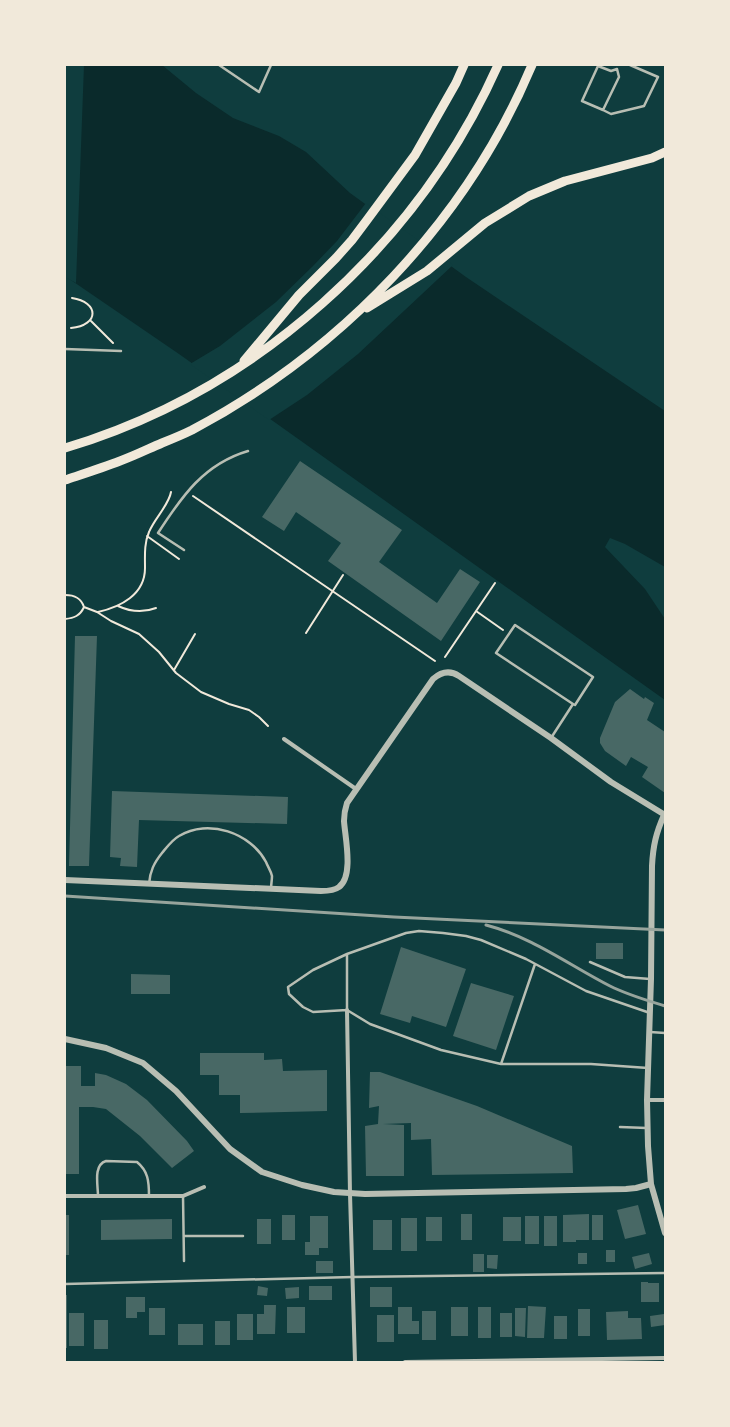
<svg xmlns="http://www.w3.org/2000/svg" width="730" height="1427" font-family="'Sofia Sans Condensed',sans-serif">
<style>
.water{fill:#0a2a2b}
.pier{fill:#0f3d3e}
.building{fill:#486865}
.lines{fill:none;stroke-linecap:round;stroke-linejoin:round}
.path{stroke:#f1e9da;stroke-width:2}
.service{stroke:#b8beb3;stroke-width:2.5}
.minor{stroke:#b8beb3;stroke-width:4}
.tertiary{stroke:#b8beb3;stroke-width:6}
.motorway{stroke:#f1e9da;stroke-width:9}
.rail{stroke:#97a49c;stroke-width:3}
</style>
<rect width="100%" height="100%" fill="#0f3d3e"/>
<path class="water" d="M65 65H162L196 93 233 118 279 136 306 152 350 193 466 277 665 411V567L625 544 610 538 605 547 645 589 665 619V700L179 354 65 276Z"/>
<path class="pier" d="M65 65H84L76 283 65 277Z
M366 203 453 265 358 354 307 395 269 420 190 364 220 346 276 302 313 266 337 241Z"/>
<path class="building" d="M300 461 402 530 379 562 437 603 460 569 480 582 441 641 328 561 341 543 296 512 284 531 262 517Z
M75 636H97L89 866H69Z
M630 689 644 699 645 697 654 703 647 720 665 732V793L642 777 648 767 631 757 626 766 605 751 600 743V738L615 702Z
M112 791 288 797 287 824 139 820 137 867 120 866 121 858 110 857Z
M596 943H623V959H596Z
M401 947 466 969 446 1027 412 1016 410 1023 380 1014Z
M131 974 170 975V994H131Z
M471 983 514 996 496 1050 453 1036Z
M200 1053H264V1060L282 1059 283 1071 327 1070V1111L240 1113V1095H219V1075H200Z
M65 1066H81V1086H95V1073L106 1075 126 1084 147 1100 187 1141 194 1151 172 1168 140 1136 106 1109 93 1107H79V1174H65Z
M370 1072H380L477 1106 572 1146 573 1173 432 1175 431 1139 411 1140V1123L383 1124 404 1125V1176H366L365 1126 378 1124 379 1106 369 1108Z
M638 1205 646 1234 625 1239 617 1210Z
M461 1214H472V1240H461Z
M589 1214V1240H576V1242H563V1215Z
M65 1215H69V1255H65Z
M282 1215H295V1240H282Z
M592 1215H603V1240H592Z
M310 1216H328V1248H319V1255H305V1242H310Z
M525 1216H539V1244H525Z
M544 1216H557V1246H544Z
M426 1217H442V1241H426Z
M503 1217H521V1241H503Z
M401 1218H417V1251H401Z
M172 1219V1239L101 1240V1220Z
M257 1219H271V1244H257Z
M373 1220H392V1250H373Z
M606 1250H615V1262H606Z
M578 1253H587V1264H578Z
M649 1253 652 1264 635 1269 632 1257Z
M473 1254H484V1272H473Z
M487 1255H498L497 1269 487 1268Z
M316 1261H333V1273H316Z
M641 1282H648V1283H659V1302H641Z
M258 1286 268 1288 267 1296 257 1295Z
M309 1286H332V1300H309Z
M299 1287V1298L286 1299 285 1288Z
M370 1287H392V1307H370Z
M65 1295H67V1348H65Z
M126 1297H145V1312H137V1318H126Z
M264 1305H276L275 1334H257V1314H264Z
M528 1306 546 1307 544 1338H527Z
M287 1307H305V1333H287Z
M398 1307H412V1321H419V1334H398Z
M451 1307H468V1336H451Z
M478 1307H491V1338H478Z
M149 1308H165V1335H149Z
M515 1308H526L525 1337 515 1336Z
M578 1309H590V1336H578Z
M422 1311H436V1340H422Z
M628 1311V1318H641L642 1339 607 1340 606 1312Z
M69 1313H84V1346H69Z
M500 1313H512V1337H500Z
M237 1314H253V1340H237Z
M664 1314 665 1325 651 1327 650 1316Z
M377 1315H394V1342H377Z
M554 1316H567V1339H554Z
M94 1320H108V1349H94Z
M215 1321H230V1345H215Z
M178 1324H203V1345H178Z"/>
<g class="lines">
<path class="path" d="M91 321 113 343
M71 328C100 325 99 302 72 298
M193 496 435 661
M147 536 179 559
M65 595C75 595 81 598 84 607L97 612 111 621 139 634 159 652 176 673 201 692 229 704 249 710 259 717 268 726
M118 606C131 612 143 613 156 608
M476 611 503 630
M98 612C120 607 145 595 145 568 145 555 144 544 149 532 154 519 169 505 171 492
M65 619C74 618 80 616 84 607
M306 633 343 575
M445 657 495 583
M174 670 195 634"/>
<path class="service" d="M219 65 259 92 271 65
M598 66 611 71 617 69 619 77 603 110 582 101Z
M603 110 611 114 644 106 658 77 630 65
M65 349 121 351
M184 550 158 533C182 496 204 464 248 451
M551 738 573 704 575 705 593 677 515 625 496 653 573 704
M149 884C150 871 154 863 162 853 167 847 172 840 179 836 208 818 251 833 266 862 268 867 271 871 272 876 272 880 271 885 271 889
M347 954 313 970 288 987 289 994 303 1007 313 1012 347 1010 370 1024 441 1050 501 1064H591L648 1068
M590 962 625 977 650 979
M347 1010V954L406 933 419 931 443 933 466 936 481 940 526 959 586 991 650 1013
M650 1032 665 1033
M501 1064 535 964
M620 1127 647 1128
M98 1196C98 1185 93 1165 106 1161L137 1162C148 1171 149 1181 149 1196
M183 1196 184 1261
M184 1236H243
M65 1284 353 1277 665 1273"/>
<path class="minor" d="M284 739 356 789
M347 1010 350 1194 355 1362
M647 1100H665
M65 1196H183L204 1187
M405 1362 665 1358"/>
<path class="tertiary" d="M664 815C656 833 653 846 652 866L651 979 647 1100 648 1146 651 1184 665 1233
M65 880 321 891C327 891 334 891 339 887 354 876 345 837 344 821 344 815 345 809 347 803L433 679C441 672 450 670 459 676L551 738 611 782 665 815
M65 1039 106 1048 143 1063 176 1091 230 1149 262 1172 302 1185 334 1192 365 1194 626 1189 636 1188 651 1184"/>
<path class="motorway" d="M367 308 427 271 485 223 529 196 565 181 652 158 665 152
M244 361 299 295 336 258 352 240 367 220 415 155 456 83 464 65
M65 448C256 391 417 246 498 65
M65 480C83 474 102 468 120 461 134 456 148 449 162 443 172 439 182 435 192 430 341 351 466 222 532 65"/>
<path class="rail" d="M65 896 394 917 665 930
M486 925C532 937 569 965 610 986 628 995 646 1000 665 1006"/>
</g>
<rect width="730" height="1427" fill="none" stroke="#f1e9da" stroke-width="132"/>
</svg>
